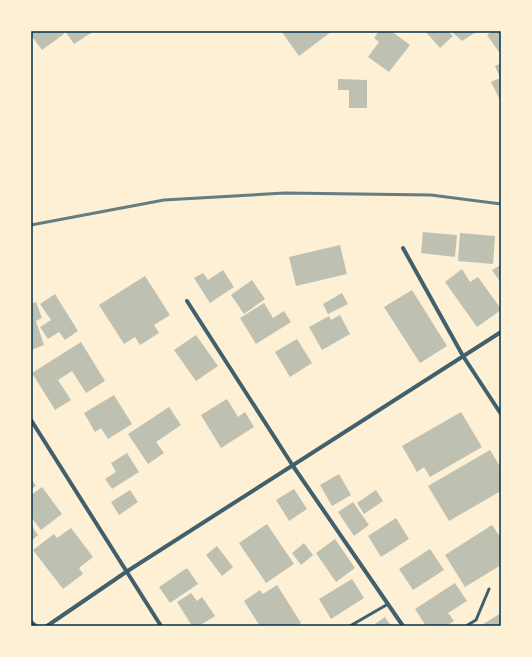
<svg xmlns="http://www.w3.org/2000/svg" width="532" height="657" font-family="'DejaVu Sans',sans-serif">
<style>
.building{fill:#bec0b2}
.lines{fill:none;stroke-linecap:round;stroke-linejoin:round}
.service{stroke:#3f606c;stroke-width:3}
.minor{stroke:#3f606c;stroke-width:4}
.rail{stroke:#657d81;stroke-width:3}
.neatline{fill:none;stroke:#003049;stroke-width:1.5}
</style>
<rect width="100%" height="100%" fill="#fdf0d5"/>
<path class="building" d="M31 31H62L64 34 42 50 31 35Z
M65 31H90L91 33 74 44Z
M281 31H331V32L299 56Z
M379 31H391L410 45 389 72 368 57 379 42 374 38Z
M425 31H448L453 36 440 48Z
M451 31H478L462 41Z
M492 31H501V51L499 52 487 35Z
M501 63V102L491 82 500 78 495 66Z
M338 79 367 80V108H349V90H338Z
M423 232 457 235 455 257 421 253Z
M460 233 495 236 493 264 458 261Z
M340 245 347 274 296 286 289 257Z
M501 265V283L492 270Z
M462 269 470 282 478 277 501 309V310L477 327 445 282Z
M223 270 234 287 210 303 194 278 203 273 208 280Z
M145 276 170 315 154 325 159 333 140 345 135 337 124 344 99 305Z
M252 280 265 299 244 314 231 295Z
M412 290 447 346 420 363 384 307Z
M342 293 348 304 328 314 323 304Z
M55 294 78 331 65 340 59 332 48 339 40 327 51 320 40 304Z
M36 302 42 318 36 321 44 345 31 350V304Z
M264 303 273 318 284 311 291 322 256 344 240 318Z
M340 315 350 334 322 350 309 327 329 316 331 320Z
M196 335 218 366 196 381 174 350Z
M297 339 312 363 290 377 275 352Z
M81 342 105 381 86 393 72 371 58 380 71 400 55 410 32 373Z
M114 395 132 424 108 439 101 428 95 432 84 413Z
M227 399 238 417 245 412 254 427 221 448 201 415Z
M169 407 181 425 156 442 164 453 148 464 128 434Z
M461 412 482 447 430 477 424 467 417 472 402 446Z
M490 450 501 468V491L449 521 428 486Z
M127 453 139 472 112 489 105 479 116 472 111 463Z
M339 474 351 495 332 506 320 485Z
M31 478 36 486 31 489Z
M42 487 62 514 41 530 31 517V495Z
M294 489 307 509 289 521 276 500Z
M130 490 138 502 119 515 111 502Z
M376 490 383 501 364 514 357 503Z
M353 502 369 525 354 536 338 512Z
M396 518 409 539 381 557 368 536Z
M267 524 294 564 266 583 239 543Z
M31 525 38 535 31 541Z
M492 525 501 538V565L465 587 445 555Z
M71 528 93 557 79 568 83 574 63 589 33 550 54 534 57 538Z
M335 539 355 568 336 582 316 553Z
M304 543 313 555 301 565 292 553Z
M217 546 233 567 222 576 206 555Z
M430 549 444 570 413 590 399 569Z
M187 568 198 584 170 603 159 587Z
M352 579 364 598 331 619 319 599Z
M455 583 467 601 448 613 454 621 446 626H426L415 609Z
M277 585 301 623 296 626H260L244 601 260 590 263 594Z
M191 593 197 601 202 597 215 616 199 626H192L177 602Z
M501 613V626H480Z
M385 617 391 626H372Z"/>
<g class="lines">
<path class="service" d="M350 626 388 604
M466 626 476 620 489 589"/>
<path class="minor" d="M403 248 463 356 501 414
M187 301 293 466 403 626
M31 420 161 626
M31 622 36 626
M47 626 126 572 501 332"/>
<path class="rail" d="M31 225 164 200 285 193 431 195 501 204"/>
</g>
<rect width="532" height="657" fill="none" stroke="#fdf0d5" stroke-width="64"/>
<rect x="32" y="32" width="468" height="593" class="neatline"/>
</svg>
